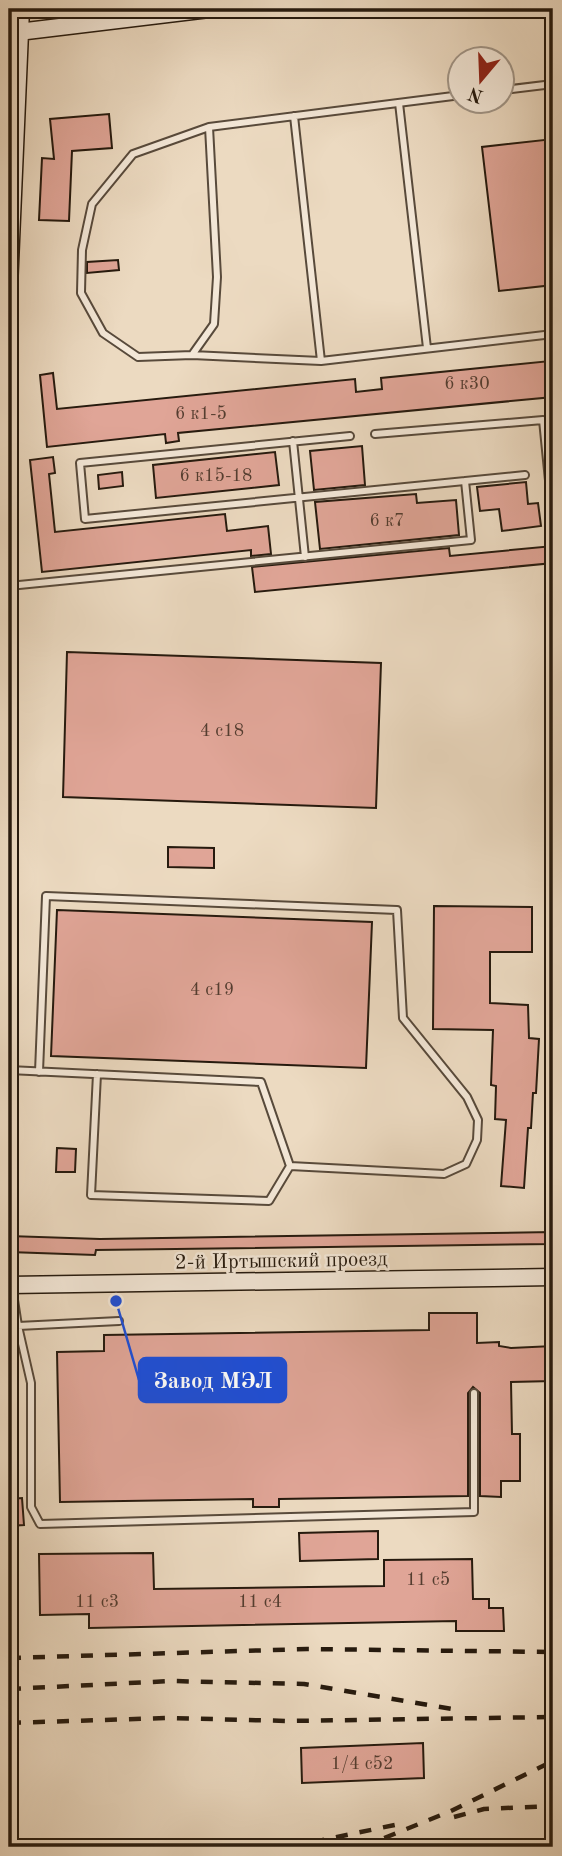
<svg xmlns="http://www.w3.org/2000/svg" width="562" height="1856" font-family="'Old Standard TT',serif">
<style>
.building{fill:#e0a597;stroke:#261a0e;stroke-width:2}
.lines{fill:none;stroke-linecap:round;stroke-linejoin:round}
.lane-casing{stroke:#584a3b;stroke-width:10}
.secondary-casing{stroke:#261a0e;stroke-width:19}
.lane{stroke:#f3e7d7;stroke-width:6}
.secondary{stroke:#f3e7d7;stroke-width:16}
.rail{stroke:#261a0e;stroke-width:4.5;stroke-dasharray:12 12;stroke-linecap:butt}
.labels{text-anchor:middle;stroke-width:5;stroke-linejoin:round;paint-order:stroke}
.number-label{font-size:18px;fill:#543d30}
.street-label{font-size:21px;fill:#261a0e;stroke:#f3e7d7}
.leader{fill:none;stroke:#1d4ed8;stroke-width:2.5}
.callout-dot{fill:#1d4ed8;stroke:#f3e7d7;stroke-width:2.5}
.callout{fill:#1d4ed8;stroke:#1d4ed8;stroke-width:2.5}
.callout-label{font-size:23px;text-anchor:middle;font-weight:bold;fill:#fff}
</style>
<rect width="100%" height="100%" fill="#ecdac1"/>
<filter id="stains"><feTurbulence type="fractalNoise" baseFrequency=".00286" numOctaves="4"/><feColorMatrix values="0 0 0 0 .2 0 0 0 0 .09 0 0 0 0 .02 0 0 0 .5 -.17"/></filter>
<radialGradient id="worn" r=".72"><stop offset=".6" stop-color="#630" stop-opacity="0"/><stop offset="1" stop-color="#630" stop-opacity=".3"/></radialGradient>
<path class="building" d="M109 114 112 148 72 151 69 221 39 220 42 158 54 159 50 119Z
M553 139V285L499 291 482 147Z
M118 260 119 270 87 273V262Z
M550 361 553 397 178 433 179 441 166 443 165 434 47 447 40 375 53 373 57 409 355 379 356 392 382 389 381 378Z
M362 446 365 485 314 490 310 451Z
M275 452 279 485 156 498 153 465Z
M53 457 55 473 49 474 55 532 225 514 227 531 268 526 271 554 251 556V550L42 572 30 460Z
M122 472 123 486 99 489 98 475Z
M526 482 528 504 538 503 541 526 502 531 499 509 480 511 477 487Z
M416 494 417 503 456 500 459 535 320 549 315 502Z
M553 546V563L255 592 252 567 449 548 450 556Z
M67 652 381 663 376 808 63 797Z
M168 847 214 848V868L168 867Z
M434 906 532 907V952H490V1003L528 1005 529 1038 539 1039 536 1093H533L531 1128H528L524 1188 501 1186 506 1120 495 1119 496 1086 491 1085 493 1030 433 1029Z
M57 910 372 922 366 1068 51 1056Z
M57 1148 76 1149 75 1172H56Z
M553 1232V1244L96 1250 95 1255 9 1252V1236L100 1239Z
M429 1313H477V1343L499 1342V1346L511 1348 553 1346V1381L511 1382 512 1434H520V1481H501V1497L480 1496V1393L473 1387 468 1393V1496L279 1499V1507H253V1499L60 1502 57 1352 104 1351V1335L429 1330Z
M22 1498 24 1525 9 1526V1499Z
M378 1531V1559L300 1561 299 1533Z
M153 1553 154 1589 384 1586V1560L472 1559 473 1599H489V1608H503L504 1631H456V1621L89 1628V1614L40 1615 39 1554Z
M423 1743 424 1778 302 1783 301 1748Z"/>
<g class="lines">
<g class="lane-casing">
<path id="lane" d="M503 90 553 84
M399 103 427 348
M294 116 321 361
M209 127 217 277 214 324 192 355 138 357 103 333 81 293 82 250 92 204 133 154 209 127 461 95
M192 355 321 361 553 334
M375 434 543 420 553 521
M350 436 80 463 85 519 525 475
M293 441 305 557
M9 586 471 540 465 481
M9 1070 261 1082 290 1166 444 1174 466 1164 477 1140 478 1120 467 1097 403 1018 397 910 46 896 39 1072
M97 1074 91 1195 269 1201 290 1166
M12 1287 18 1326 119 1321
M18 1326 31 1383V1507L40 1524 474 1512V1393"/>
</g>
<g class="secondary-casing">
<path id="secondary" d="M10 33 209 9
M9 287 21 9
M9 1285 553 1277"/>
</g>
<use href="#lane" class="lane"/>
<use href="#secondary" class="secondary"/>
<path class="rail" d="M9 1658 307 1649 553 1652
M9 1689 172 1681 304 1684 458 1710
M9 1723 168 1718 288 1721 553 1717
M454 1817 484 1809 553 1806
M289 1847 404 1823
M362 1847 451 1811 553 1761"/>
</g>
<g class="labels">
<g class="number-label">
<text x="467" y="389">6 к30</text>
<text x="201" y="419">6 к1-5</text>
<text x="216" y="481">6 к15-18</text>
<text x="387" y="526">6 к7</text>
<text x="222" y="736">4 с18</text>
<text x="212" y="995">4 с19</text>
<text x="428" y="1585">11 с5</text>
<text x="97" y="1607">11 с3</text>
<text x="260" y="1607">11 с4</text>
<text x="362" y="1769">1/4 с52</text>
</g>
<g class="street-label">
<text transform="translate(281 1260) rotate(-1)" y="7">2-й Иртышский проезд</text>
</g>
</g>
<path class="leader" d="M116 1301L139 1380"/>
<circle class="callout-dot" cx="116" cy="1301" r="7"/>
<rect class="callout" x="139" y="1358" width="147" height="44" rx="7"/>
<g class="callout-label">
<text x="213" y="1388">Завод МЭЛ</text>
</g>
<rect width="562" height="1856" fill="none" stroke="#ecdac1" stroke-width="35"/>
<rect x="10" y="10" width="541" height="1835" fill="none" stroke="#261a0e" stroke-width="3.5"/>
<rect x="18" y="18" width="527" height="1821" fill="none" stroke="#261a0e" stroke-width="2"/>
<g transform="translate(481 80) rotate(199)"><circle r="33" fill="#f3e7d7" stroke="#a19587" stroke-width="2"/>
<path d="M0-5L12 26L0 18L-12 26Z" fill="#8f2418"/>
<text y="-10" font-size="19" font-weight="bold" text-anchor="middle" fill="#261a0e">N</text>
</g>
<rect width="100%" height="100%" filter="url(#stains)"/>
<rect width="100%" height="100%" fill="url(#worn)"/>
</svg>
